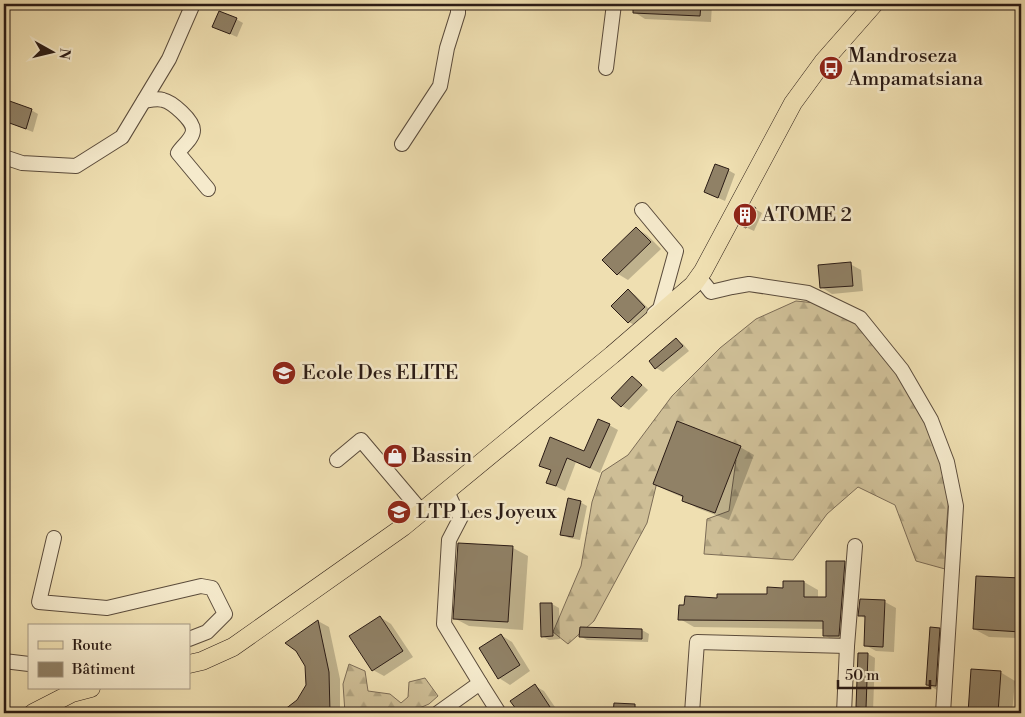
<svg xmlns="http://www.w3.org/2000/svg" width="1025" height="717" font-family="'Libre Bodoni',serif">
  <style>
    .forest { fill: url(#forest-firs); stroke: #7c6c56 }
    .shadow { fill: #0003 }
    .building { fill: #908166; stroke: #2a1b15 }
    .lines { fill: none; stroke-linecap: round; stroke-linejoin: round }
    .minor-casing { stroke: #5b4c3c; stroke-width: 16 }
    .major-casing { stroke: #2a1b15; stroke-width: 19 }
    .minor { stroke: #f5eacc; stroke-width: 14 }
    .major { stroke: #efdfb1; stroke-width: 18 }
    .labels { text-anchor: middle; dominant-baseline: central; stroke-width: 5; stroke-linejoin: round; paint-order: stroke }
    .poi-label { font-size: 20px; fill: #2a1b15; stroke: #f5eacc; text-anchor: start }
  </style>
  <defs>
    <pattern id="forest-firs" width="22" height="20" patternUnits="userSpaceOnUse" patternTransform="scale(1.25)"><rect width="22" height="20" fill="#cebe96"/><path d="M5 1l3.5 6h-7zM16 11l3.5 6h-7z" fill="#b1a380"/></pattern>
  </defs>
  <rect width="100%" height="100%" fill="#efdfb1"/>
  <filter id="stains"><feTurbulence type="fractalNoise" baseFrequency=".004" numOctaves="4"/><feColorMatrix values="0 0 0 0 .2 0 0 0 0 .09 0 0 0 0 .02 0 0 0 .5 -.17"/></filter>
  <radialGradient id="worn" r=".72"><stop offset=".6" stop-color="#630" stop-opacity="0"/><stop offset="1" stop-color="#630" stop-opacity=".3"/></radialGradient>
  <g class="forest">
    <polygon points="796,301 835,305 853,317 913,394 951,467 946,533 945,569 916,561 895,505 858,487 827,514 793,560 704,554 707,519 729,511 736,460 713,442 659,474 647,523 594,621 568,644 553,632 581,566 592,502 602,472 628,455 672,396 720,348 756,319"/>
    <polygon points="349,664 365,671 368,691 390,694 401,703 408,697 409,682 425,678 438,696 429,704 417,709 417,713 345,713 343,684"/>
  </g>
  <g class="shadow">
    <polygon points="634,4 712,4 711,22 645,19 634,12"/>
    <polygon points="236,19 243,23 237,37 221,30"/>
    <polygon points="4,101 31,110 38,114 33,132 4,121"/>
    <polygon points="728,170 735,174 725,201 705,192"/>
    <polygon points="755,209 762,213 754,231 741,225"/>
    <polygon points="636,228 647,235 661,249 628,280 618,274"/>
    <polygon points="850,264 861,270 863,291 832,294 821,287"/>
    <polygon points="629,291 635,295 651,311 636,326 629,322"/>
    <polygon points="676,340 683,344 689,351 663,372 656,368"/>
    <polygon points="632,378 639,382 648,390 629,410 622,406"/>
    <polygon points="609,425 618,430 600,473 576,462 565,491 547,482 552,471 541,465 585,452"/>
    <polygon points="740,447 754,455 729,520 697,508 683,500 684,498 668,491 654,484"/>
    <polygon points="580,502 587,506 580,540 569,538 562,534"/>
    <polygon points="459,544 513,548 528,556 523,630 469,626 454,618"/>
    <polygon points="845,562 859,570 853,643 838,643 824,635 824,629 694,627 680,619 718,599 768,596 784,589 784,582 804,582 818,590 818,599 827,599"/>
    <polygon points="977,577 1021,579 1021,638 989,637 974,629"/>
    <polygon points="885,602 896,608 894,652 876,651 865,645 866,619 860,615"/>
    <polygon points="552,604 559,608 560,639 549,640 542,636"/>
    <polygon points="380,617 391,624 413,657 384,676 373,670"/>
    <polygon points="318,621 329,627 340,679 340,713 292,713 307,686 306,665 297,650 287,643"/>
    <polygon points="939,629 950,635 939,691 928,685"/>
    <polygon points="642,630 649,634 648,642 587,640 580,636"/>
    <polygon points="501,635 512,642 530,671 510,685 499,678 480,649"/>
    <polygon points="868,654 875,658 873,711 864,711 857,707"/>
    <polygon points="972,670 1000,672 1015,681 1012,713 969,713"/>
    <polygon points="535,686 544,691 559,713 520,713 512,701"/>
    <polygon points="615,704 635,706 646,712 646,713 615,713"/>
  </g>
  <g class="building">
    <polygon points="633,4 701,4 700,16 633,13"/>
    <polygon points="219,11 237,18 230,34 212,27"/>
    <polygon points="4,99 32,109 26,129 4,121"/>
    <polygon points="715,164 729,169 718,198 704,192"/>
    <polygon points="750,205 756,208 746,228 740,225"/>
    <polygon points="636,227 651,242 617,275 602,260"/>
    <polygon points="851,262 853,286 820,288 818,265"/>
    <polygon points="628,289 645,307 628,323 611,306"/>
    <polygon points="676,338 683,346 655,369 649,361"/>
    <polygon points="632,376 642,385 621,407 611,398"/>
    <polygon points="598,419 610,424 590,468 567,458 556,486 546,483 551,470 539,466 550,437 584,451"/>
    <polygon points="677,421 741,446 715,513 682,501 683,496 653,484"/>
    <polygon points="568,498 581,501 573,537 560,535"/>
    <polygon points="458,543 513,546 508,622 453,619"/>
    <polygon points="826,561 845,561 839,636 823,636 823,621 678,620 679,605 684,605 685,596 717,598 717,594 767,594 767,587 783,588 783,581 804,581 804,597 826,597"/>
    <polygon points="976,576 1021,578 1021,632 973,629"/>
    <polygon points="860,599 885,600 883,647 864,646 865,616 858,616"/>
    <polygon points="540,603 552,603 553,636 541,637"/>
    <polygon points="380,616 403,651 372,671 349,636"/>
    <polygon points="318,620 329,672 330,713 280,713 297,700 306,685 305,666 296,651 285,643"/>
    <polygon points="580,627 642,629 642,639 579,637"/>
    <polygon points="930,627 940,628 936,686 926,685"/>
    <polygon points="501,634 520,665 498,679 479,648"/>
    <polygon points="858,653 868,653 866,708 856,707"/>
    <polygon points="971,669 1001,671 998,713 968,713"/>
    <polygon points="535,684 550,707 542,713 519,713 510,701"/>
    <polygon points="614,703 635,704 635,713 613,713"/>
  </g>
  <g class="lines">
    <g class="minor-casing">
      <g id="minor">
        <polyline points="606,68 614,4"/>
        <path d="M144 101C150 100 157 98 163 100 172 102 193 120 193 130 193 139 182 146 178 153L208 189"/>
        <polyline points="402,144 440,86 447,48 458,13 458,4"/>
        <polyline points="4,157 22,163 76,166 122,137 169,59 193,4"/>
        <polyline points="642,210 676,251 660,309 654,314"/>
        <polyline points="699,277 711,292 732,287 749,284 808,293 860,318 902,370 931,420 947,462 956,506 943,713"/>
        <polyline points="337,460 361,440 422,512"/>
        <polyline points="54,538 39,602 107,608 201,586 212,588 225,614 207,632 189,639"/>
        <polyline points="4,661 29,664"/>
        <polyline points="480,683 499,713"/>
        <polyline points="438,713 480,683 444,624 449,540 462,515 456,511 447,491"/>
        <polyline points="692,713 697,642 847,646"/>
        <polyline points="844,713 847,646 855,546"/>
      </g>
    </g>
    <g class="major-casing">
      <g id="major">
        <polyline points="189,664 202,661 233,647 403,527 612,355 693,285 703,271 793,103 823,62 874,4"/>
        <polyline points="33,713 72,693 91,688"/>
      </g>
    </g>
    <use href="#minor" class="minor"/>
    <use href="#major" class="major"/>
  </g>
  <defs>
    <g id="bus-disc" transform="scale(1.25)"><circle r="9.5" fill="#8f2418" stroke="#f5eacc"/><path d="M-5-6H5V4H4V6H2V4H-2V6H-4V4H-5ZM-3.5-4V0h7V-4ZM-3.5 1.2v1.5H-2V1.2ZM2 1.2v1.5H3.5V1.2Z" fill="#fff"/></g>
    <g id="building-disc" transform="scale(1.25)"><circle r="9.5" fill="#8f2418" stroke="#f5eacc"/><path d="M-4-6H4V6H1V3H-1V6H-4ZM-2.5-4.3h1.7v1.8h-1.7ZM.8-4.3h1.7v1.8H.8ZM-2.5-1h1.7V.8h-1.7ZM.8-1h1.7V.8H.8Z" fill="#fff"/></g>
    <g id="school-disc" transform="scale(1.25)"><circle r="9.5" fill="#8f2418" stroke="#f5eacc"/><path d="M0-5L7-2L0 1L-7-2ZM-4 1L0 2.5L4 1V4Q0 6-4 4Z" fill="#fff"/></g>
    <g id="shop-disc" transform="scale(1.25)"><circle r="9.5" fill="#8f2418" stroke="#f5eacc"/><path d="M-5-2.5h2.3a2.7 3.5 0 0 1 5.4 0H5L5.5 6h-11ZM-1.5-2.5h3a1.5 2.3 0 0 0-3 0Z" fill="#fff"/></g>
  </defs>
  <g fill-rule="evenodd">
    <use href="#bus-disc" x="831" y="68"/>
    <use href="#building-disc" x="745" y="215"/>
    <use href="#school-disc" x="284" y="373"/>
    <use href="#shop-disc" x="395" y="456"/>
    <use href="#school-disc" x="399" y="512"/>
  </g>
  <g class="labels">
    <g class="poi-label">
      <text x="848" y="56">Mandroseza<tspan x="848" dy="23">Ampamatsiana</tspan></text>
      <text x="762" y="215">ATOME 2</text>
      <text x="302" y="373">Ecole Des ELITE</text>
      <text x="412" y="456">Bassin</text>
      <text x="416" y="512">LTP Les Joyeux</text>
    </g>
  </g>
  <rect width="1025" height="717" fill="none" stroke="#efdfb1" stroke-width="20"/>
  <rect x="5" y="5" width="1015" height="707" fill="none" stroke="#2a1b15" stroke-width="2.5"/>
  <rect x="10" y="10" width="1005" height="697" fill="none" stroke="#2a1b15"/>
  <rect x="28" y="624" width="162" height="65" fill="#f5eacc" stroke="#a49783"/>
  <rect x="38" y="641" width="25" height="8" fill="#efdfb1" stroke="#a49783"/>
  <text x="72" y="650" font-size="15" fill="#2a1b15">Route</text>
  <rect x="38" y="662" width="25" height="15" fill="#908166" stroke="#a49783"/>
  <text x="72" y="674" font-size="15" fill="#2a1b15">Bâtiment</text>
  <g transform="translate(52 52) rotate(98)" stroke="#f5eacc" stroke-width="4" paint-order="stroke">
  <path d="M0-4L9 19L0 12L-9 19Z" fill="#2a1b15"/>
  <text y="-8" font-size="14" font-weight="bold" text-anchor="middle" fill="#2a1b15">N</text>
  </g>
  <path d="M838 680v8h92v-8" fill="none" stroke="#2a1b15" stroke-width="2.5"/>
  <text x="845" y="680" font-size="15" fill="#2a1b15" stroke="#f5eacc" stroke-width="4" paint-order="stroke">50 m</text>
  <rect width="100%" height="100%" filter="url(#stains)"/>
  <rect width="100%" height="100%" fill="url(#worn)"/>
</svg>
